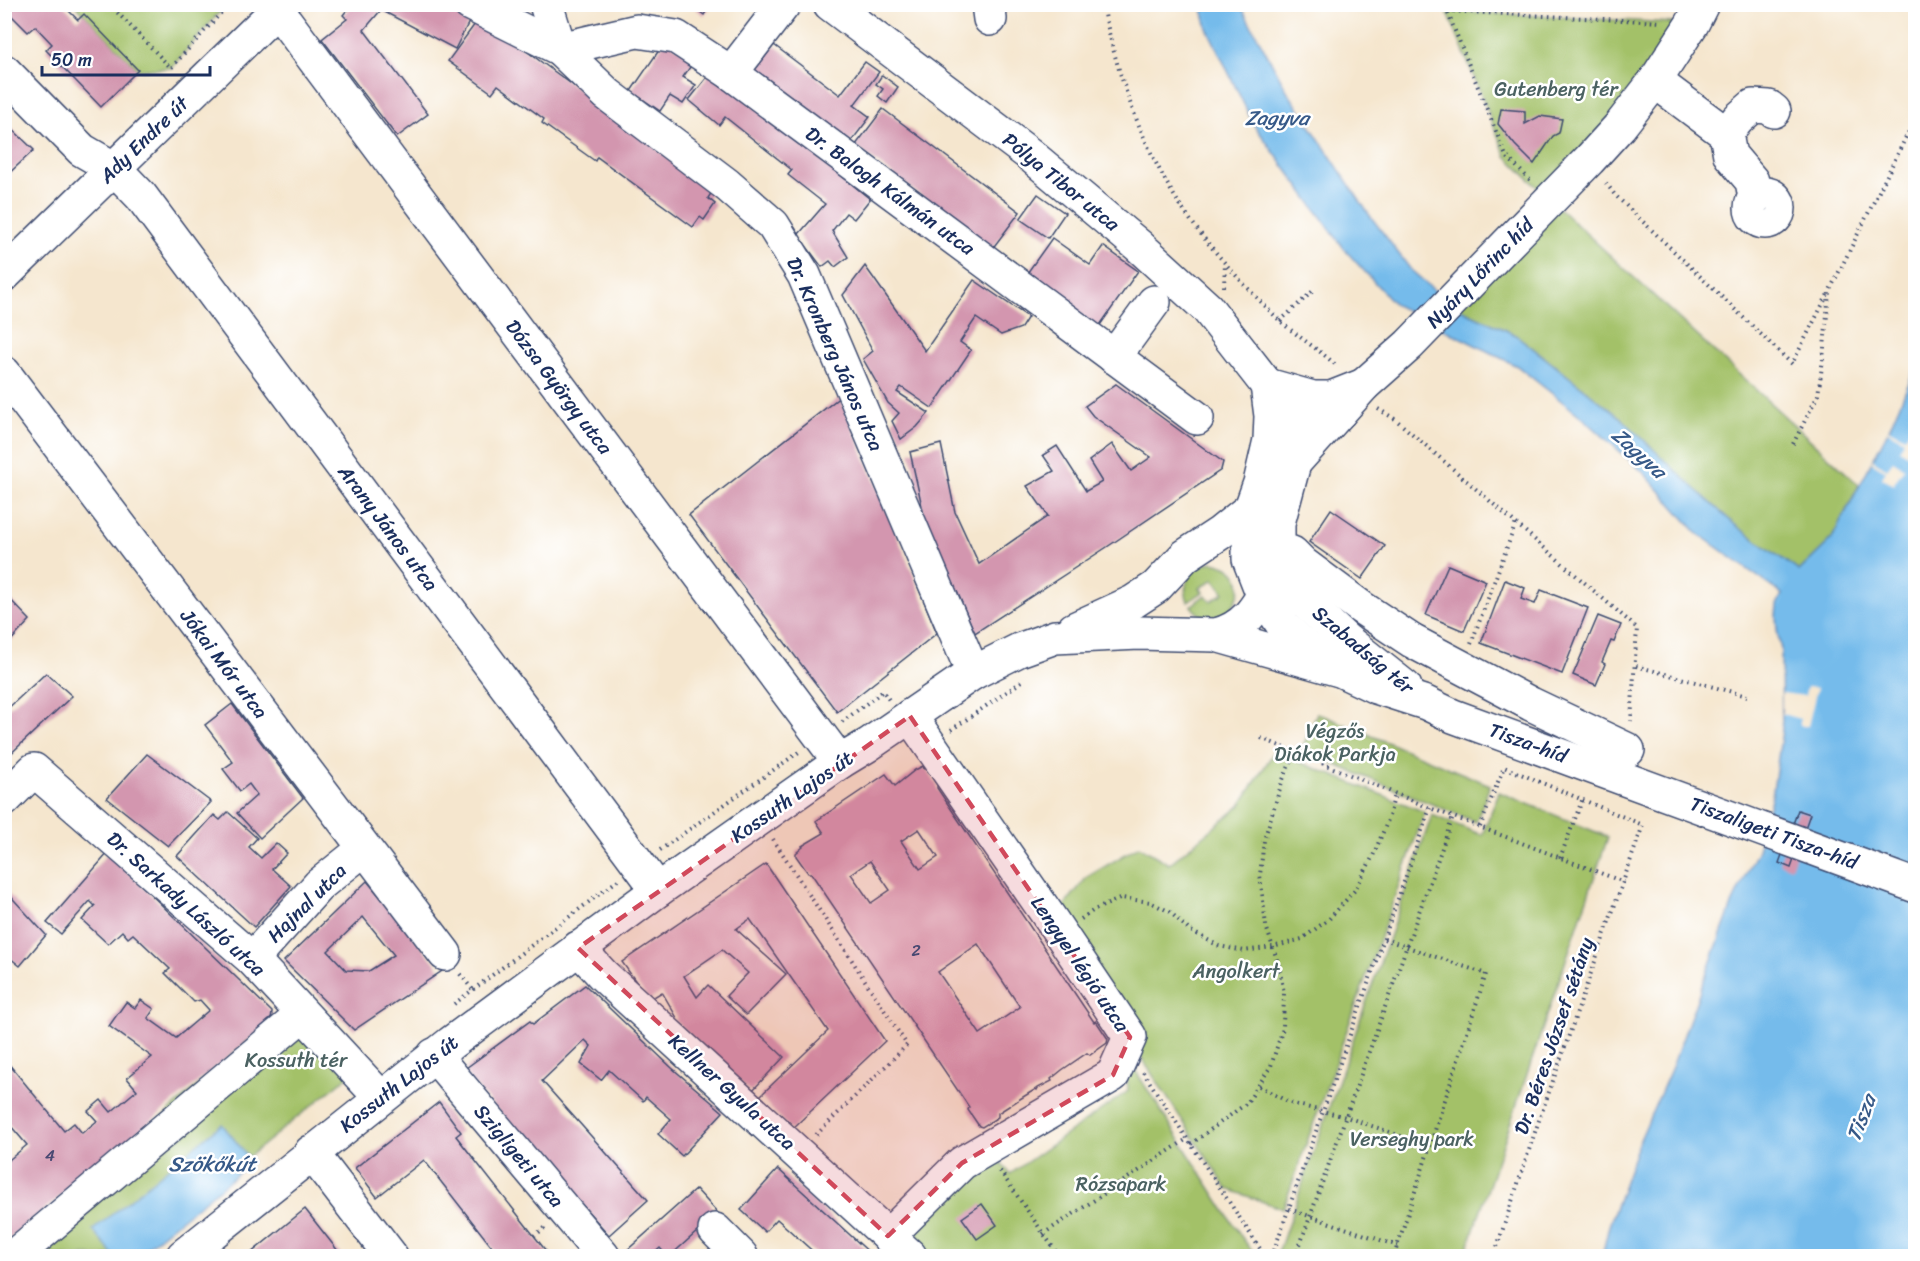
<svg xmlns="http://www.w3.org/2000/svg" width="1920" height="1261" font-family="Sriracha,sans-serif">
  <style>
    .green { fill: #a3c168; stroke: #5f7863; stroke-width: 1.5 }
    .water { fill: #74bbeb; stroke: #4875a4; stroke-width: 1.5 }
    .pier { fill: #f5e6ce }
    .building { fill: #d396af; fill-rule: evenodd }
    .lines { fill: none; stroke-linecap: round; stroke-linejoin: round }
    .minor-casing { stroke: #3c4a6f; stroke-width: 36 }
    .major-casing { stroke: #3c4a6f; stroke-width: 36 }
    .path { stroke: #3c4a6f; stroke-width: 4; stroke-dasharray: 1.5 4.5; stroke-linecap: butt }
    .minor { stroke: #fff; stroke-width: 33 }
    .major { stroke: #fff; stroke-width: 33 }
    .marked { fill: #d1495b; fill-opacity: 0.2; stroke: #d1495b; stroke-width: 4.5; stroke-dasharray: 12 8; stroke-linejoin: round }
    .labels { text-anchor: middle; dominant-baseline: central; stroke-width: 5; stroke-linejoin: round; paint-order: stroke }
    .number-label { font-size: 16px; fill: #494972 }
    .park-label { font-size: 20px; fill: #4b6262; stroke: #fff }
    .street-label { font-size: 20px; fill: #1b2f5e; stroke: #fff }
    .water-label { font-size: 21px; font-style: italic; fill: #365988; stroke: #fff }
  </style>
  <rect width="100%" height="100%" fill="#fff"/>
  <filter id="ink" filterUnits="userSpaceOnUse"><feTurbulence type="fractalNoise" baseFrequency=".0167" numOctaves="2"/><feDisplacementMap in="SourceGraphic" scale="12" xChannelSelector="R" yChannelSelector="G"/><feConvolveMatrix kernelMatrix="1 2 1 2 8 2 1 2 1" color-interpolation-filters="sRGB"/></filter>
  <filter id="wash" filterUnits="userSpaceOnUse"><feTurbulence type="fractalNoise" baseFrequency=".008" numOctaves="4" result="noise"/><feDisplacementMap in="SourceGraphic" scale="24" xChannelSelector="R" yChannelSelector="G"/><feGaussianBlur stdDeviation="1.35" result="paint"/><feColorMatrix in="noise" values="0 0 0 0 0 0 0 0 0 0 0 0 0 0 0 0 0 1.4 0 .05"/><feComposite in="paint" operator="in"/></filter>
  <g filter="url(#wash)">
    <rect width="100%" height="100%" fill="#f5e6ce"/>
    <g class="green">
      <polygon points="75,5 226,5 171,68 138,70"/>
      <polygon points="1447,11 1692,24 1550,200 1859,485 1831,540 1799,571 1734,524 1680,475 1621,418 1516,335 1450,304 1550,200 1506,156"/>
      <path d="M1212 562C1272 572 1220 646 1191 606L1205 595 1211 601 1224 593 1214 579 1200 588 1203 592 1188 602C1181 582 1190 566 1212 562Z"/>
      <polygon points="1317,713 1490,785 1476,822 1301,751"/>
      <polygon points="1274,752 1425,812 1283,1209 1227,1189 1052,921 1087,877 1139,846 1169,864 1240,806"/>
      <polygon points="1499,792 1608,837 1465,1256 1277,1256 1432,815 1482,835"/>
      <polygon points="271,1021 366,1062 125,1256 5,1256"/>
      <polygon points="1135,1070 1241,1236 1256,1256 921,1256 900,1236 975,1172 997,1157 1010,1174 1128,1091 1127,1078"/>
    </g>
    <g class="water">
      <polygon points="1201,5 1240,5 1289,94 1368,213 1411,270 1450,304 1516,335 1621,418 1680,475 1734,524 1799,571 1831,540 1889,429 1915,369 1915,1256 1602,1256 1609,1226 1639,1142 1672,1067 1733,902 1758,850 1773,791 1782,731 1781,650 1777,630 1776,616 1777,605 1782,594 1697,533 1646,475 1583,418 1517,366 1395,305 1346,251 1254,125 1207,28"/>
      <polygon points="222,1124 252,1162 136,1256 114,1256 93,1230"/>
    </g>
    <g class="pier">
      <polygon points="1911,427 1915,430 1915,441 1908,455 1899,450 1904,440 1887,431 1889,429 1905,437"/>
      <polygon points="1873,460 1887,469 1893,461 1904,468 1893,485 1882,478 1886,471 1871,462"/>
      <polygon points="1807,687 1817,688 1808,726 1800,726 1800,719 1782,714 1782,693 1805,696"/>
    </g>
    <g id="blocks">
      <g class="building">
        <polygon points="4,4 62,4 78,20 84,14 138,70 101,107 46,50 52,44 35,26 28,32 4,8"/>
        <polygon points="352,4 454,4 473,14 455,49 381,10 364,30 428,114 397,137 322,39 347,19 343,15"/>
        <polygon points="690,4 711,4 704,15"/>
        <polygon points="480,17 623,122 712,192 708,198 715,204 704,220 700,217 693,227 597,157 595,161 542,123 544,119 498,85 492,93 448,61"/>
        <polygon points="666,40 695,60 683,77 696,85 683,104 670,96 660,111 631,91"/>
        <polygon points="774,45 840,95 865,62 879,72 854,105 870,117 850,143 754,71"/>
        <polygon points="712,71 870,199 854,219 846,213 832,231 848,257 835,267 830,261 822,267 798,235 825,204 788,175 792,170 725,117 719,125 689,100"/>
        <polygon points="882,75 898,87 887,103 878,96 883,89 876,84"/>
        <polygon points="883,109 1020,212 992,249 855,146"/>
        <polygon points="1501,109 1525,111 1525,124 1540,116 1562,119 1559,133 1553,136 1534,164 1515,145 1498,124"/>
        <polygon points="4,121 34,150 4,178"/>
        <polygon points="1038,194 1065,213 1048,238 1020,219"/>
        <polygon points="1052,238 1090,265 1103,246 1138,271 1098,328 1025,276"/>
        <polygon points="865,266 925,351 974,280 1028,317 1021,328 1001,335 976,318 960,342 971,350 932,408 901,387 897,392 929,413 917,427 901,439 892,421 899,413 888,403 863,359 873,351 843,295"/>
        <polygon points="1116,384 1223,462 1221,470 1107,547 975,633 925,520 910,452 941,444 955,512 979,564 1048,516 1027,486 1054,471 1043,455 1057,446 1086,491 1102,482 1089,461 1112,444 1131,471 1151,457 1093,416 1085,406"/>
        <polygon points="840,397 937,633 837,712 689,515"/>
        <polygon points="1331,509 1385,546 1362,579 1309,542"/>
        <polygon points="1448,565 1486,581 1464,631 1426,615"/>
        <polygon points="1505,580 1525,588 1521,599 1535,604 1541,590 1588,608 1562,674 1481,643"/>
        <polygon points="4,593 30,620 4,648"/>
        <polygon points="1598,616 1621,625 1614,642 1611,641 1602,662 1605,664 1596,685 1573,675"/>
        <polygon points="46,673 72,696 4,760 4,712"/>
        <polygon points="232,704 303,798 260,838 237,813 257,795 249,784 240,791 223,769 233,762 205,725"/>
        <polygon points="147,754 211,802 168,846 107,798"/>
        <path d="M923 766 924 769 926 768 937 785V788L1094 1022 1096 1021 1108 1039 1107 1043 1090 1055 1087 1053 1062 1070 1051 1079 1052 1081 1038 1088 1037 1090 1036 1089 1023 1097 998 1113V1117L982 1127 979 1126 968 1110 969 1107 811 873H808L796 856V853L803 847 802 846 824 833 816 821 886 774 895 786 915 770ZM919 829 938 857 920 869 901 841ZM870 861 890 890 871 903 851 874ZM978 944 1020 1007 980 1034 938 972Z"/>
        <polygon points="1798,810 1810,814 1791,868 1779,863"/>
        <polygon points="228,812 257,838 249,847 261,858 276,843 287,853 272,869 291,886 254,927 177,856 214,815 220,820"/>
        <polygon points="108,853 272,1012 271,1021 4,1243 4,1164 27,1145 4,1118 4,1066 8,1063 64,1131 74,1123 82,1133 97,1121 88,1111 101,1100 111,1112 137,1090 127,1078 152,1057 109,1026 126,1002 135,1008 141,1000 154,1009 148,1018 176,1038 209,1010 200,1000 194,1002 165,973 170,969 133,934 128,938 122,931 108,944 82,920 95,906 90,901 61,934 47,923"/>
        <polygon points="766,864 885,1041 791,1130 760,1096 828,1031 750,919 736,929 786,974 746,1015 726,996 748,973 722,950 684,976 697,997 708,985 784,1057 751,1092 675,1020 677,1018 662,992 649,1000 622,962"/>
        <path d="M367 881 442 971 354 1030 284 961ZM363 917 394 955 369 971 346 970 328 951Z"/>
        <polygon points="4,889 46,935 20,966 4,953"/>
        <polygon points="585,985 672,1068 723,1112 682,1156 658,1134 671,1119 646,1097 643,1101 609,1070 601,1080 581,1064 591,1046 585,1040 542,1081 648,1200 609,1235 467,1076 466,1068 530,1021 533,1024"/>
        <polygon points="439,1102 461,1132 456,1136 550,1256 499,1256 424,1160 377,1197 355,1168"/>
        <polygon points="778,1169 873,1256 818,1256 777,1219 765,1232 741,1210"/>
        <polygon points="696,1189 718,1213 670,1256 667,1256 660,1248 651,1256 626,1256 624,1253"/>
        <polygon points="982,1204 997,1225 977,1239 962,1218"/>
        <polygon points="305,1209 342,1256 244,1256 251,1253"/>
      </g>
    </g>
  </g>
  <g filter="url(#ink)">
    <use href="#blocks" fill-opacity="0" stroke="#3c4a6f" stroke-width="1.5"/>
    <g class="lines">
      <g class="minor-casing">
        <g id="minor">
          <polyline points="470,4 560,49 607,94 726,184 773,225 804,275 973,673"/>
          <polyline points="546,4 560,49"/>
          <polyline points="830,4 1029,154 1139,246 1207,308 1267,385 1279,414 1299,427 1309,426 1340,412"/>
          <polyline points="988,4 990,19"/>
          <polyline points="278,11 840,762"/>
          <polyline points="560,49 637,31 676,37 731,73 1197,418"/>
          <polyline points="4,71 82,150 115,169 141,196 658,890"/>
          <polyline points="731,73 784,4"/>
          <polyline points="1655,81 1726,134 1730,155 1752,181 1755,198"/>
          <polyline points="1726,134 1738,119 1753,106 1769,107 1774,111"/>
          <circle cx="1765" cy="208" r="14"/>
          <polyline points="4,275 283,4"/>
          <polyline points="1114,357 1154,302"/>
          <polyline points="4,373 445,954"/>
          <polyline points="1277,549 1292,553 1303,564 1362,608 1412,641 1531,704 1628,750"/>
          <polyline points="1074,629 1133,602 1156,587 1185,556 1220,533 1251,508"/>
          <path d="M1216 635C1250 627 1260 600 1277 572"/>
          <polyline points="4,800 34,770 252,959 381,1098"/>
          <polyline points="578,948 603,975 910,1256"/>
          <polyline points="252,959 319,885 364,849"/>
          <polyline points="434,1055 603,1256"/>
          <polyline points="311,1152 391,1256"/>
          <polyline points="715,1230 741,1256"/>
          <polyline points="888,1236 962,1163 1113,1075 1130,1037 1052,921 910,716"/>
          <polyline points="14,1256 302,1015"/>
          <polyline points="183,1256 451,1043 658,890 840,762 868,745 973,673 1019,650 1055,637 1139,633 1216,635 1336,669"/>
        </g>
      </g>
      <g class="major-casing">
        <g id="major">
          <polyline points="1364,385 1331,398 1313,398 1267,385 1271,416 1270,440 1260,483 1251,508 1249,548 1249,559 1263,595 1284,627 1306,647 1338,669 1376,687 1426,703 1453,716 1916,886"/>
          <polyline points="1299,445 1278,523 1278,571 1294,592 1347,641 1405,687"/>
          <polyline points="1295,462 1364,385 1409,345 1589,160 1620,126 1655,81 1692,24 1702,4"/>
        </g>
      </g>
      <g class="path">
        <polyline points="109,4 171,68 229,4"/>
        <path d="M1103 4C1115 71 1144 151 1182 208 1209 248 1243 284 1277 318 1296 336 1319 349 1338 367"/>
        <polyline points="1441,4 1447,11 1506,156 1531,181"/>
        <polyline points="1447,11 1661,22"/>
        <polyline points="1606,183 1615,195 1792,364 1829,292"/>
        <polyline points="1224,287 1225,264"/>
        <polyline points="1280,321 1314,290"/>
        <polyline points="1378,409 1395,419 1637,628 1631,721"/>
        <polyline points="1793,444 1818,395 1823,359 1829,292 1916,117"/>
        <polyline points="1471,644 1516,523"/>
        <polyline points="1636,666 1747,696"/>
        <polyline points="842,722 883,691 889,700"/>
        <polyline points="951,730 1024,680"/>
        <polyline points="1261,738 1430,808 1624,882"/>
        <polyline points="1480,827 1504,767 1643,825 1536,1129 1494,1256"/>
        <polyline points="773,839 907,1045 816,1135"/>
        <polyline points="660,850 799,752"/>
        <polyline points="1560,858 1583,798"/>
        <polyline points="1081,919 1094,910 1122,898 1150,902 1170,912 1189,930 1219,946 1244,951 1273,947 1302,939 1329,919 1355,890 1373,856 1388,820 1395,794"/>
        <polyline points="1384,939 1486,974 1394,1256"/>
        <polyline points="460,974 472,989"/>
        <polyline points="454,1004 618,880"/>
        <polyline points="1143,1072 1265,1256"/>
        <polyline points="1259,1086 1290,1103 1346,1117 1430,1146"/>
        <polyline points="1191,1144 1247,1103 1271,1066 1283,1028 1284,993 1279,966 1266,926 1260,875 1264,840 1282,782 1295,752"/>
        <polyline points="1000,1171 1059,1256"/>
        <polyline points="1289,1209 1398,1246"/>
        <polyline points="1043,1234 1187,1139"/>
        <polyline points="534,1236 546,1227"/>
        <polyline points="1272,1256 1430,808"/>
        <polyline points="1296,1256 1453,817"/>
      </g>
      <use href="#minor" class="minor"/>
      <use href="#major" class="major"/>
    </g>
  </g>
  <path class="marked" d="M910 716 1130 1037 1113 1075 962 1163 888 1236 578 948Z"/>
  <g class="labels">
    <g class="number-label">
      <text x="916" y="950">2</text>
      <text x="50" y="1155">4</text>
    </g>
    <g class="park-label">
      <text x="1556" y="89">Gutenberg tér</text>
      <text x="1335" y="731">Végzős<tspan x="1335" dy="23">Diákok Parkja</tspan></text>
      <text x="1236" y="971">Angolkert</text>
      <text x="296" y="1060">Kossuth tér</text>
      <text x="1412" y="1139">Verseghy park</text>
      <text x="1121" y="1184">Rózsapark</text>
    </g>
    <g class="street-label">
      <text transform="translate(144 140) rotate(-44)">Ady Endre út</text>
      <text transform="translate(1061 182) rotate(39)">Pólya Tibor utca</text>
      <text transform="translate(890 191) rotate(36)">Dr. Balogh Kálmán utca</text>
      <text transform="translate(1480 273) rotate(-46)">Nyáry Lőrinc híd</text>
      <text transform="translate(835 354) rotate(66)">Dr. Kronberg János utca</text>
      <text transform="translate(559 387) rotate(53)">Dózsa György utca</text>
      <text transform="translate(388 528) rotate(53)">Arany János utca</text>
      <text transform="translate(1363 650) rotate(40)">Szabadság tér</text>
      <text transform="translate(224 664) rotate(53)">Jókai Mór utca</text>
      <text transform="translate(1528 743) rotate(20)">Tisza-híd</text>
      <text transform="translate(792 797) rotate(-35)">Kossuth Lajos út</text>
      <text transform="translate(1774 833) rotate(20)">Tiszaligeti Tisza-híd</text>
      <text transform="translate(307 903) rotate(-45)">Hajnal utca</text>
      <text transform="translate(186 904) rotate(42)">Dr. Sarkady László utca</text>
      <text transform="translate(1080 964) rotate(56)">Lengyel légió utca</text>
      <text transform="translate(1554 1036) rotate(-71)">Dr. Béres József sétány</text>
      <text transform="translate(399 1084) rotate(-38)">Kossuth Lajos út</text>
      <text transform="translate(732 1092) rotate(42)">Kellner Gyula utca</text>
      <text transform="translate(519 1156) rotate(50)">Szigligeti utca</text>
    </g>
    <g class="water-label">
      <text x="1277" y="118">Zagyva</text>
      <text transform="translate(1639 453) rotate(42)">Zagyva</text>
      <text transform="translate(1861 1118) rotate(-69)">Tisza</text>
      <text x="212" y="1164">Szökőkút</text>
    </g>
  </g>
  <rect width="1920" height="1261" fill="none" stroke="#fff" stroke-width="24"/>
  <path d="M42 66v9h168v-9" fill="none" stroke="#1b2f5e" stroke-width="3"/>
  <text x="51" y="66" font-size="18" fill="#1b2f5e" stroke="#ffffff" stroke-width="4.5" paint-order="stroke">50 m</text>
</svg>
